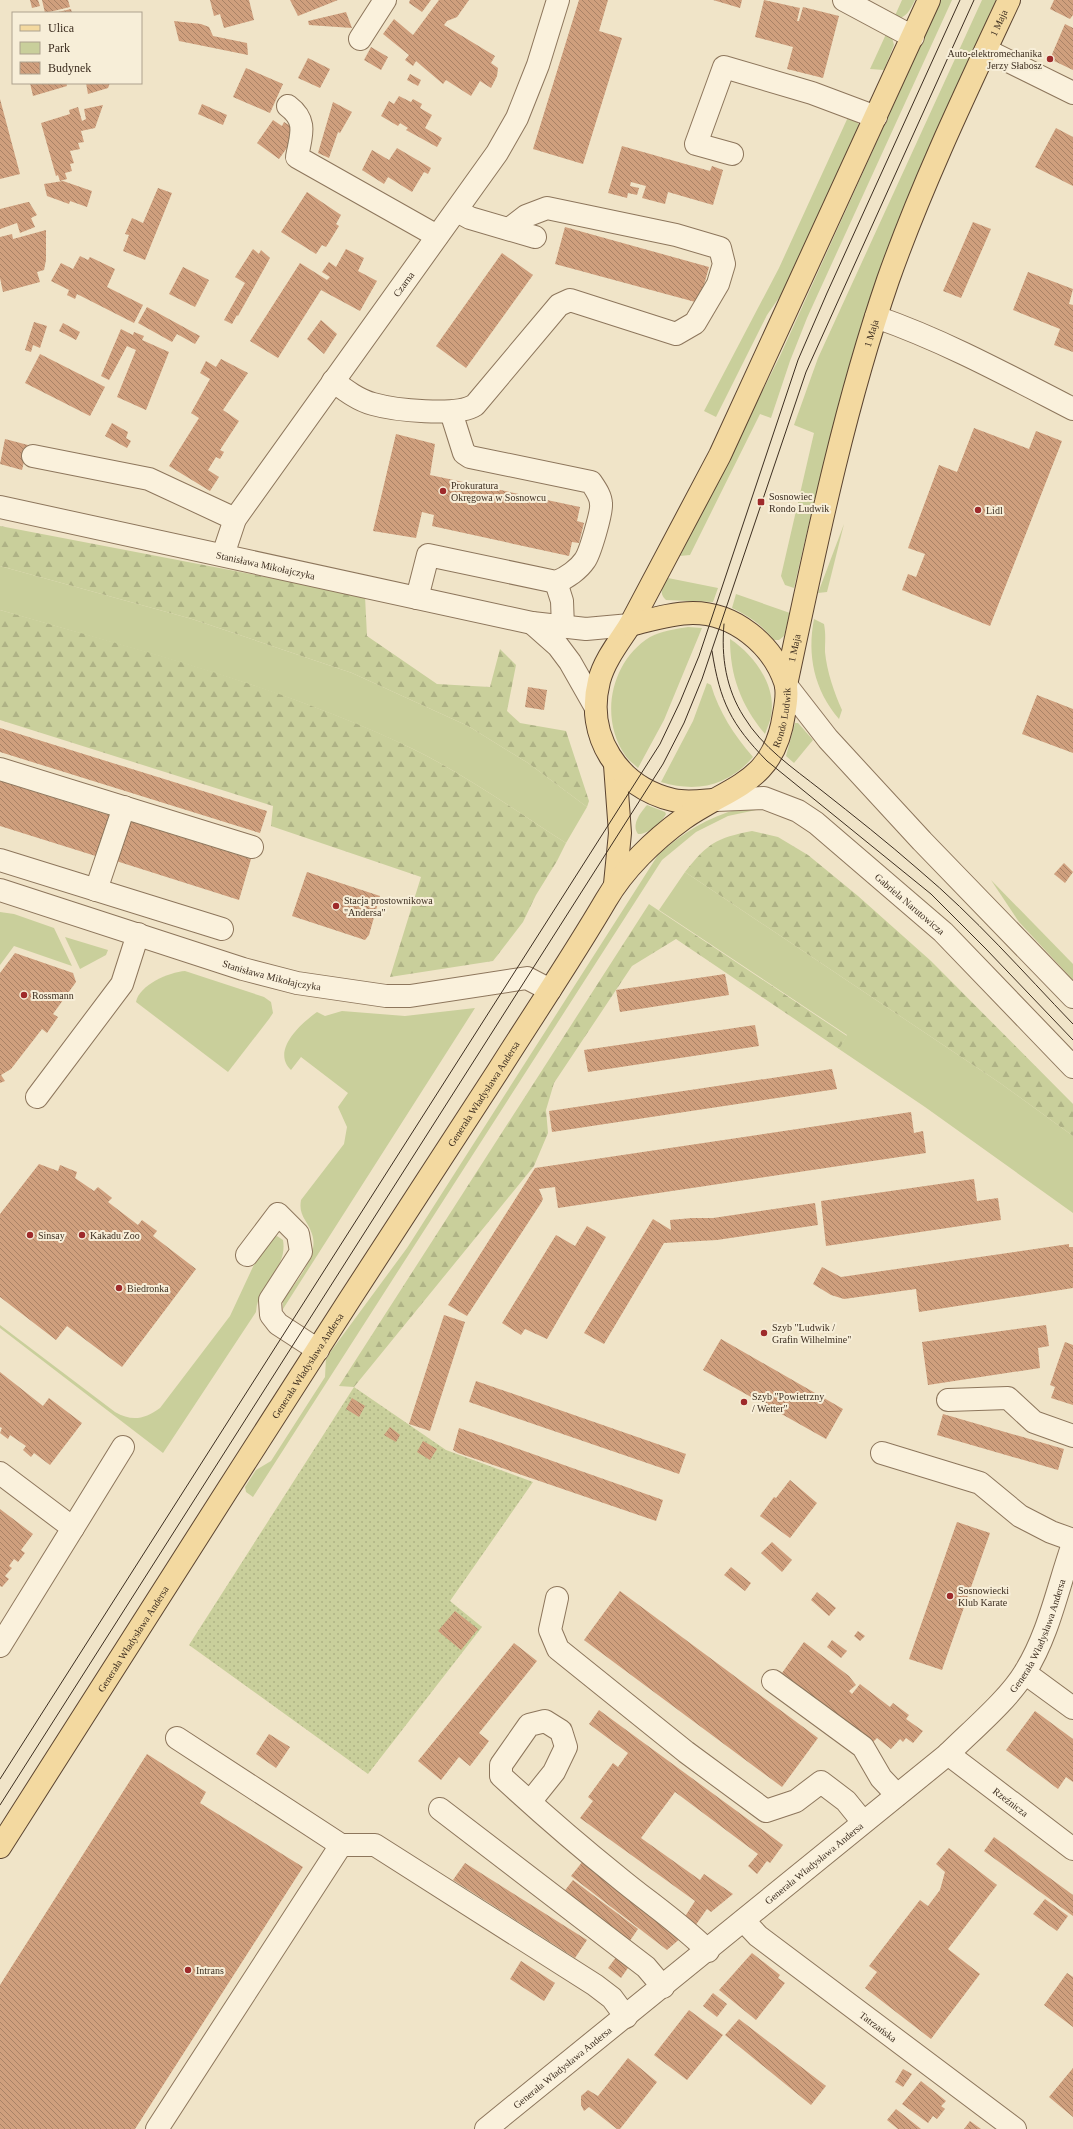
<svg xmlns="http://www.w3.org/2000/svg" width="1073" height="2129" font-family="'Times New Roman',serif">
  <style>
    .green { fill: #c9cf9b }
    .forest { fill: url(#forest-firs) }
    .garden { fill: url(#garden-dots) }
    .building { fill: url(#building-back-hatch) }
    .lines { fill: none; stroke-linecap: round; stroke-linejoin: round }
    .minor-casing { stroke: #8d765c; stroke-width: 24 }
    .major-casing { stroke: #5b4430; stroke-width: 24 }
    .minor { stroke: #faf1dc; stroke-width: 22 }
    .major { stroke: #f3d9a0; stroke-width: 22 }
    .tram { stroke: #3d2e20; stroke-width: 1 }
    .poi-dot { fill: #9e2a2b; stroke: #f7eed8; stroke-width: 1.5 }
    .labels { text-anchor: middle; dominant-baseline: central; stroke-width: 4; stroke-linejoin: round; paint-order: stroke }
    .street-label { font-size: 10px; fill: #3d2e20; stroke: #f7eed8 }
    .poi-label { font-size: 10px; fill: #3d2e20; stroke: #f7eed8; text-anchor: start }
  </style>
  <defs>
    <pattern id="forest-firs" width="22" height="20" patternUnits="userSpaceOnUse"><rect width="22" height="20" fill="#c9cf9b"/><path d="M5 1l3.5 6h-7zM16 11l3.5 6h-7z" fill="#aeb285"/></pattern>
    <pattern id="garden-dots" width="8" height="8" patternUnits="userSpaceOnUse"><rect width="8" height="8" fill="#c9cf9b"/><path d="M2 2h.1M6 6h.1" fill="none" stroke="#aeb285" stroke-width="1.8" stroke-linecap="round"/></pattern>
    <pattern id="building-back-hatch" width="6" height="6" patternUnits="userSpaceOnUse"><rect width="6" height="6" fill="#cf9f7d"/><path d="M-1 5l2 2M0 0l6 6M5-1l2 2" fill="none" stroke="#a98266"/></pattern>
  </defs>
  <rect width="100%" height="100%" fill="#f0e4c8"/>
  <g class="green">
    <path d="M902 0H915C910 10 906 19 893 20Z"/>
    <polygon points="941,0 952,0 807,318 790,361 771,418 760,414 690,555 680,556 780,356"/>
    <path d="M982 0H996C956 89 912 178 880 271 845 375 818 481 794 588L785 585 781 576 814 433 794 425 818 358Z"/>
    <polygon points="887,32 891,34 894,45 884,70 870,69"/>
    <polygon points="849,115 856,120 859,125 781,295 767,315 716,417 704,411 779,268"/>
    <polygon points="844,524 827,592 818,593"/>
    <path d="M0 566 192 619 352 673 468 726 528 763 587 807 566 843C516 811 466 775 413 749 282 686 139 651 0 610Z"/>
    <path d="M668 578 718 588 713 602 666 600C658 592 663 587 668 578Z"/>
    <path d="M736 594 790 613 784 636 779 640H774C762 625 749 616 732 608Z"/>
    <path d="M814 619 824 624C826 634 825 642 825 652 827 672 834 692 842 710L839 719C814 690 807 655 814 619Z"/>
    <path d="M688 627 702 628 664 720 638 768C634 764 628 760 625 755 599 717 611 661 650 637 661 631 676 629 688 627Z"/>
    <path d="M730 639C753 654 777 685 771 716 770 722 767 728 765 734 741 705 730 676 730 639Z"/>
    <path d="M707 683 711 685C719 712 734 735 753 757 728 786 697 793 661 782L693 721Z"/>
    <polygon points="795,723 798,723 813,740 794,763 786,756"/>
    <path d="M647 805 665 812 666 814C662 822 647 835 638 834 631 825 640 813 647 805Z"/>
    <path d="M739 809 756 810 728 816 696 832 662 860 253 1497 246 1492 245 1487 256 1470 271 1461 325 1377 326 1358 407 1248 658 855C682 833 708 817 739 809Z"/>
    <polygon points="685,872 1000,1083 1073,1136 1073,1213 925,1107 839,1049 847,1035 659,910"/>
    <polygon points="991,880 1073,964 1073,980 1019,922"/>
    <polygon points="0,912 14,914 54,928 72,966 14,946 0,965"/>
    <polygon points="65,937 108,950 106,955 80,969"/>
    <path d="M185 971 264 997 271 1002 273 1013 269 1019 228 1072 136 1002C139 985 169 972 185 971Z"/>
    <path d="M475 1008 283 1309V1301C294 1283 320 1257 312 1234 308 1221 298 1216 301 1200L344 1144 347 1127 338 1107 348 1093 301 1057 291 1070C271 1051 300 1024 317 1012L325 1016 342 1011 405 1016Z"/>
    <path d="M277 1236 283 1240C288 1270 258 1282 256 1312L163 1453 0 1328V1325L115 1412C132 1422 145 1419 160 1408L230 1316 258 1256 273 1238Z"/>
  </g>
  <g class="forest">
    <polygon points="0,526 365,596 367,636 437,684 490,687 500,649 516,665 507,711 520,723 566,731 589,801 587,807 528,763 468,726 352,673 192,619 0,566"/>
    <path d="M0 610C139 650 282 686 413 749 466 775 516 811 566 843L557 861 536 895 523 922 493 961 390 977 421 877 271 826 273 806 0 720Z"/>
    <path d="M752 831 778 837 808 855 858 896 931 961 1073 1104V1136L1000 1083 685 872C708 843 716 838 752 831Z"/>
    <polygon points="649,904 847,1036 839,1049 676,939 632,966 554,1083 546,1110 548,1133 534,1166 354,1387 339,1386"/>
  </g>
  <polygon class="garden" points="354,1387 446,1450 533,1482 450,1601 482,1627 368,1774 189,1645"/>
  <g class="building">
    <polygon points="30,0 38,0 40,6 32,8"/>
    <polygon points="42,0 68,0 70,7 45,13"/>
    <polygon points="210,0 249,0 254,20 224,28 220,14 214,16"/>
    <polygon points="290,0 338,0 298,16"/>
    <polygon points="410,0 431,0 422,12 409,3"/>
    <polygon points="439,0 469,0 457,17 447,21 444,25 495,56 491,63 498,68 497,76 491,88 480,81 471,96 446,80 443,84 416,61 413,66 405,60 409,55 383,34 394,19 413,35"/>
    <polygon points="579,0 608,0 599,31 622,38 583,164 533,149"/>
    <polygon points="713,0 742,0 740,8"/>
    <polygon points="764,0 800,8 797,21 799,21 803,7 839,16 823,78 787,69 793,47 755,37"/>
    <polygon points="1054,0 1073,0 1073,15 1070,19 1050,9"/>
    <polygon points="71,9 72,13 58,13 58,12"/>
    <polygon points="346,12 352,28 309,25 308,21"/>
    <polygon points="174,21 201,24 209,27 213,36 247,43 248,55 179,41"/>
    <polygon points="1065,24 1073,28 1073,70 1050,59"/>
    <polygon points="371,47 388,57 381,70 364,60"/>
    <polygon points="308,58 330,69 320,88 298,78"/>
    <polygon points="246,68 283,84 270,113 233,97"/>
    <polygon points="410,74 421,80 418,86 407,80"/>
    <polygon points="30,83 66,83 67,86 33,96"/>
    <polygon points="86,83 110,83 108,88 88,94"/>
    <polygon points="399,96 411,102 413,99 422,104 420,108 432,115 425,128 442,138 437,147 406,130 408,128 400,123 398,126 381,116 389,101 394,104"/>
    <polygon points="0,99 20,174 0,179"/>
    <polygon points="333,102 352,112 340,133 338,132 329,158 318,153"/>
    <polygon points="202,104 227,115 223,125 198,114"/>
    <polygon points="103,105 95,128 81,131 84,142 78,143 80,149 70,151 74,163 70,164 72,171 65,173 67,179 60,181 58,175 56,176 41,123 70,114 69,110 78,107 82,121 86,119 84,109"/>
    <polygon points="273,120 282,126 284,122 299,131 279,159 257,143"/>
    <polygon points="1056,128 1073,137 1073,186 1035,167"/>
    <polygon points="622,146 710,171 712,166 723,170 713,205 668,192 665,204 642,198 646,186 631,182 630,186 639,188 637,195 628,193 627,198 608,193"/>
    <polygon points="397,148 431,168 428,174 424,172 412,192 388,177 384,184 362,170 372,150 389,160"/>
    <polygon points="63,181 92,191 87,207 70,201 69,204 47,196 44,184"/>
    <polygon points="158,188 172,193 145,260 123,251 129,235 125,234 132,218 143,223"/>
    <polygon points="307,192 341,215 336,224 339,226 326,247 322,245 316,254 281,232"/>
    <polygon points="28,202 29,202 37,215 31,218 35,227 20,233 17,223 0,229 0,209"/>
    <polygon points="973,222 991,229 961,298 943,291"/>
    <polygon points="565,227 709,267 699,303 555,264"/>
    <polygon points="46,230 46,260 44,270 37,272 40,282 3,292 0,278 0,237 12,234 13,239"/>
    <polygon points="253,249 259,254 261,250 270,258 238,316 237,315 232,324 224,320 245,283 235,277"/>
    <polygon points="346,249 364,258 358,271 377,281 360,311 321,290 278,358 250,341 300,263 327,280 330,277 322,272 329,262 336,267"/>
    <polygon points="502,253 533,275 466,368 436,346"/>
    <polygon points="80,256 88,260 90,257 115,269 107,287 143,305 134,323 77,294 75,299 67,295 69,290 51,281 61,263 73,269"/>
    <polygon points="183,267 209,280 195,307 169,294"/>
    <polygon points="1028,272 1073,289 1069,304 1073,305 1073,352 1054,345 1060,329 1013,310"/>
    <polygon points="147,307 200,336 195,344 177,334 172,342 138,323"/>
    <polygon points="321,320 337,334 324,354 307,339"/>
    <polygon points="34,322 47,326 40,348 33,345 31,352 25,350"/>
    <polygon points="63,323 80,332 76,340 59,331"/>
    <polygon points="121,329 133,335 134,332 144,336 142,340 169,352 146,410 117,397 136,350 127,346 109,380 101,376"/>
    <polygon points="40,354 105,387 90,416 25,383"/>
    <polygon points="221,359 248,373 223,410 239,421 220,450 224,452 220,459 216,457 208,470 219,477 210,491 169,466 199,418 191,413 210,379 200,373 206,361 216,367"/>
    <polygon points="112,423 128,432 126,438 131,441 127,448 105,436"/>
    <polygon points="974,428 1029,449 1036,431 1062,441 990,626 902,590 908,574 916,577 925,554 908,548 939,465 957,472"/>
    <polygon points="396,434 435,444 430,475 580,507 577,521 584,523 579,543 572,542 569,556 432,526 434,515 422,512 416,538 373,531"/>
    <polygon points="5,439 28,445 22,470 0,464"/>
    <polygon points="528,687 547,690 544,710 525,707"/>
    <polygon points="1037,695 1073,709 1073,753 1022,734"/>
    <polygon points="0,728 267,811 260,833 0,752"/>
    <polygon points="0,781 115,817 102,858 0,826"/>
    <polygon points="126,820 251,859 239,900 113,860"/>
    <polygon points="1064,863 1073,872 1065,883 1054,874"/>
    <polygon points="307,872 380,896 369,935 365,940 292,916"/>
    <polygon points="15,953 73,973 76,982 53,1014 58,1017 47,1033 42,1029 11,1069 1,1075 5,1081 0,1083 0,973"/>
    <polygon points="725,974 729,995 620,1012 616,990"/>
    <polygon points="755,1025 759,1046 588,1072 584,1050"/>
    <polygon points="832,1069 837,1089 552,1132 549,1111"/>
    <polygon points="911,1112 914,1133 923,1131 926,1153 558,1208 555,1187 539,1189 543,1199 541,1203 467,1316 448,1305 535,1168"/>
    <polygon points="39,1164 58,1171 60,1165 77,1172 75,1178 94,1191 98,1187 112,1198 108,1202 138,1225 142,1220 157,1231 153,1236 196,1269 122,1367 67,1326 56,1340 0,1297 0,1214"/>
    <polygon points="974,1179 977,1201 998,1198 1001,1220 826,1246 821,1201"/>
    <polygon points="815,1203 818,1225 717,1240 664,1243 604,1344 584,1333 653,1219 671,1230 670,1220 692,1218 713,1218"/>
    <polygon points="587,1226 606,1237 547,1339 525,1329 521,1335 502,1323 556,1235 575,1246"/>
    <polygon points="1069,1244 1069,1247 1073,1247 1073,1288 919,1312 916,1289 844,1299 831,1295 813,1284 822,1267 841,1277"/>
    <polygon points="444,1315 465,1322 430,1431 409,1424"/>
    <polygon points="1046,1325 1049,1346 1038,1348 1040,1368 928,1385 922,1342"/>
    <polygon points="721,1339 843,1409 826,1439 703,1370"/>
    <polygon points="1065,1342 1073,1345 1073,1405 1051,1398 1055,1387 1050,1385"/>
    <polygon points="0,1372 43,1406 49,1398 82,1423 50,1465 34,1453 31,1457 23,1450 26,1446 10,1435 8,1439 0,1433 2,1428 0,1427"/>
    <polygon points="476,1381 686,1454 679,1474 469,1402"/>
    <polygon points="352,1398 365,1406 359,1417 346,1409"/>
    <polygon points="943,1414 1064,1449 1058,1470 937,1435"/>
    <polygon points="390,1427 400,1435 396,1442 384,1435"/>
    <polygon points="459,1428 663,1500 656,1521 458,1453 453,1450"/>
    <polygon points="423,1441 437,1449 430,1460 417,1452"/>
    <polygon points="790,1480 817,1503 790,1538 760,1516 774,1497 776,1498"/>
    <polygon points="0,1509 33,1534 21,1550 25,1553 18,1562 14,1559 9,1566 12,1568 5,1576 9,1579 2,1587 0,1586"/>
    <polygon points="957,1522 990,1533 942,1670 909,1659"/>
    <polygon points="772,1542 792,1560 782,1572 761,1553"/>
    <polygon points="731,1567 751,1583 745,1591 724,1575"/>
    <polygon points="620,1591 818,1738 782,1787 584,1640"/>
    <polygon points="817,1592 836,1608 829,1616 811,1600"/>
    <polygon points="455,1611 478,1629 461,1650 438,1631"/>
    <polygon points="858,1631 865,1636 860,1641 854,1636"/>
    <polygon points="832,1640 847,1651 841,1658 827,1647"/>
    <polygon points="804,1642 849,1676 856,1685 849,1691 852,1694 860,1684 890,1707 893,1703 909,1715 906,1719 923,1731 913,1743 906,1738 903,1742 900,1739 891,1749 877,1738 873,1742 782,1673"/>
    <polygon points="514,1643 537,1661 479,1733 489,1741 470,1766 459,1757 441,1780 418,1761"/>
    <polygon points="599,1710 783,1845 770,1863 767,1861 757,1874 748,1866 758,1854 675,1792 641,1838 700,1880 704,1874 733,1894 711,1912 707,1909 695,1926 684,1918 695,1901 580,1818 593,1801 588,1797 613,1763 618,1767 628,1753 589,1724"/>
    <polygon points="1035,1711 1073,1739 1073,1782 1066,1777 1058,1789 1006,1750"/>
    <polygon points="269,1734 290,1747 276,1768 256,1754"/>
    <polygon points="147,1754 206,1792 200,1803 303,1867 135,2129 0,2129 0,1985"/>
    <polygon points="994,1837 1073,1895 1073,1916 984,1851"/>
    <polygon points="949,1848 997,1885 948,1949 980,1974 931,2039 865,1988 877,1972 869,1966 920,1900 928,1906 940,1890 945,1872 936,1864"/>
    <polygon points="583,1861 682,1937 667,1950 571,1876"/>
    <polygon points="465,1863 587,1940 575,1958 453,1880"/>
    <polygon points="573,1880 638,1929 627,1945 563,1893"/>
    <polygon points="1045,1899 1068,1916 1057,1931 1033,1914"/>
    <polygon points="752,1953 780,1975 778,1978 785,1983 756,2020 719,1990"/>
    <polygon points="617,1956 630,1965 621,1978 608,1968"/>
    <polygon points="521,1961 555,1983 544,2001 510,1979"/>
    <polygon points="1067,1973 1073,1977 1073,2027 1044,2005"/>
    <polygon points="713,1993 727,2004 717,2017 703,2006"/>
    <polygon points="689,2010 723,2035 687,2080 654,2055"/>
    <polygon points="739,2019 826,2086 811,2105 725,2035"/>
    <polygon points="628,2058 657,2082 620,2129 617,2129 589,2107 584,2111 581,2105 581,2096 588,2090 598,2096"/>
    <polygon points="1073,2068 1073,2117 1049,2097"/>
    <polygon points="903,2069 912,2074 903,2087 895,2082"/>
    <polygon points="921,2081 946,2101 941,2106 945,2109 937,2119 933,2116 928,2123 902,2104"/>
    <polygon points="896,2109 921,2129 898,2129 887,2120"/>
    <polygon points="970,2121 981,2129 964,2129"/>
  </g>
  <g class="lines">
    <g class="minor-casing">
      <g id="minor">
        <polyline points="844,0 913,37"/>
        <polyline points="360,39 385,0"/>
        <polyline points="986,50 1073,93"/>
        <path d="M288 106C308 121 301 135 297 157L437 236"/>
        <polyline points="732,154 696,144 724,67 812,93 876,117"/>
        <polyline points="457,211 470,218 535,237"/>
        <path d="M876 317C945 341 1009 376 1073 409"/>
        <path d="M333 381C345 390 358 400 373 404 394 410 457 417 475 405L559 305 570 300 676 334 695 323 718 284 724 264 720 248 676 235 547 208 526 216 509 229"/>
        <polyline points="33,456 149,479 235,519"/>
        <path id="s1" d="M0 507 532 623 586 629 630 625"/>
        <path id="s2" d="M223 555 235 519 497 153 517 118 538 65 558 0"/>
        <polyline points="556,582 562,601 563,627"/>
        <path d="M417 598 428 555 556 582C567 578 579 569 585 560 590 553 602 512 601 504 601 496 595 488 591 482L470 457 464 453 451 412"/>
        <polyline points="532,623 558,646 570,662 595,706"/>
        <polyline points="786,685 828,739 922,841 1073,997"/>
        <polyline points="0,769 252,847"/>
        <path id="s3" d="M716 800 764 798 798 811 816 823 943 932 1073 1067"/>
        <polyline points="0,860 222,929"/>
        <path id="s4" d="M0 890 243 969 297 983 386 996H410L527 978 550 990"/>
        <polyline points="96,890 124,807"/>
        <polyline points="37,1097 122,984 138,934"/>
        <polyline points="247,1255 278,1214 298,1234 301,1252 270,1300 271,1315 278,1324 318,1350"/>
        <polyline points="948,1400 1008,1398 1034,1422 1073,1436"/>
        <polyline points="882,1453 980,1483 1020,1516 1051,1532 1073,1540"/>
        <polyline points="0,1473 73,1528 0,1646"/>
        <polyline points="73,1528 123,1447"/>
        <polyline points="557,1598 550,1630 558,1649 686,1752 766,1811 796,1801 821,1782 846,1801 863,1822"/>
        <polyline points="1025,1673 1073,1708"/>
        <polyline points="773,1681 863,1747 881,1778 897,1795"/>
        <path id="s5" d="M948 1754 1073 1849"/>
        <path d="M530 1802 554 1772 566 1747 561 1731 545 1721 529 1725 501 1765V1776C539 1811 578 1845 618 1877 648 1902 680 1923 708 1951"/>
        <polyline points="440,1809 646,1967 663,1987"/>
        <polyline points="341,1845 375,1845 595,1985 612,1998 626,2017"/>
        <path id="s6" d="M744 1921 758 1936 1015 2129"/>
        <polyline points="157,2129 341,1845 177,1738"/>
        <path id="s7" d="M486 2129 948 1754C971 1731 1009 1699 1025 1672 1049 1634 1058 1586 1073 1544"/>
      </g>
    </g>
    <g class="major-casing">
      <g id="major">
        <path id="s8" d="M786 685C815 549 843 411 888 280 922 184 966 92 1009 0"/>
        <polyline points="615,765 620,833 615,884"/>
        <path d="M713 800C700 801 686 803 673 800 618 787 585 736 599 681 604 661 619 642 630 625L720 455 929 0"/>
        <path id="s9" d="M0 1847C116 1666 231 1483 348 1302 398 1225 448 1148 498 1071 534 1014 572 958 606 900 624 869 654 840 683 819 732 785 774 783 784 714 786 704 788 691 785 682 772 644 734 613 693 613 672 613 650 620 630 625"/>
      </g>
    </g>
    <use href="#minor" class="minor"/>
    <use href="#major" class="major"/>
    <g class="tram">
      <path d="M724 624C721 657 726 689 744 717 762 747 793 768 821 790 854 816 887 842 919 870 975 917 1023 972 1073 1024"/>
      <path d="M712 651C720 702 731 724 767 761L931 894 986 949 1073 1040"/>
      <polyline points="0,1779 660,744 680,702 699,656 798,360 827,293 960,0"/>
      <polyline points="0,1805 663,764 684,723 702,679 806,372 974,0"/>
    </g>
  </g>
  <g class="poi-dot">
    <circle cx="1050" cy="59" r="4"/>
    <circle cx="443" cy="491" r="4"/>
    <rect x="757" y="498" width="8" height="8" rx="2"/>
    <circle cx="978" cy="510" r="4"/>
    <circle cx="336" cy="906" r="4"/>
    <circle cx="24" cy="995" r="4"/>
    <circle cx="30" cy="1235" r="4"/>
    <circle cx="82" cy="1235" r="4"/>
    <circle cx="119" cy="1288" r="4"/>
    <circle cx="764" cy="1333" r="4"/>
    <circle cx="744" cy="1402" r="4"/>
    <circle cx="950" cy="1596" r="4"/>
    <circle cx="188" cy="1970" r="4"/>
  </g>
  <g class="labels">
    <g class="street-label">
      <text stroke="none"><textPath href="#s8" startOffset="698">1 Maja</textPath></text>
      <text stroke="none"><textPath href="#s2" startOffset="327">Czarna</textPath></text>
      <text stroke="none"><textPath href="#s8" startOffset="362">1 Maja</textPath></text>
      <text stroke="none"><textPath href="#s1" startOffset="272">Stanisława Mikołajczyka</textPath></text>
      <text stroke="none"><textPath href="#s8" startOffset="38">1 Maja</textPath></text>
      <text stroke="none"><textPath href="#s9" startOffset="1386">Rondo Ludwik</textPath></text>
      <text stroke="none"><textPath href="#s3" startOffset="230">Gabriela Narutowicza</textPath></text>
      <text stroke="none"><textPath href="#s4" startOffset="285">Stanisława Mikołajczyka</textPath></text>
      <text stroke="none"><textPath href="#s9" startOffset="895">Generała Władysława Andersa</textPath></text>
      <text stroke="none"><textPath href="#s9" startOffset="571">Generała Władysława Andersa</textPath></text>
      <text stroke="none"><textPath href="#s7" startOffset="746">Generała Władysława Andersa</textPath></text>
      <text stroke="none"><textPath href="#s9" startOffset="247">Generała Władysława Andersa</textPath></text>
      <text stroke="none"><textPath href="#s5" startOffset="79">Rzeźnicza</textPath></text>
      <text stroke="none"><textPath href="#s7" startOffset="422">Generała Władysława Andersa</textPath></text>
      <text stroke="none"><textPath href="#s6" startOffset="171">Tatrzańska</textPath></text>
      <text stroke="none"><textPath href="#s7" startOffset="98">Generała Władysława Andersa</textPath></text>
    </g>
    <g class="poi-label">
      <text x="1042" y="53" text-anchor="end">Auto-elektromechanika<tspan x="1042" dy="12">Jerzy Słabosz</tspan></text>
      <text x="451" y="485">Prokuratura<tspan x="451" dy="12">Okręgowa w Sosnowcu</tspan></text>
      <text x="769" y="496">Sosnowiec<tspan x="769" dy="12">Rondo Ludwik</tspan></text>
      <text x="986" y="510">Lidl</text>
      <text x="344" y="900">Stacja prostownikowa<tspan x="344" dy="12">"Andersa"</tspan></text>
      <text x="32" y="995">Rossmann</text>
      <text x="38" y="1235">Sinsay</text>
      <text x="90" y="1235">Kakadu Zoo</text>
      <text x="127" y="1288">Biedronka</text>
      <text x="772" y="1327">Szyb "Ludwik /<tspan x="772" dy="12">Grafin Wilhelmine"</tspan></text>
      <text x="752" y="1396">Szyb "Powietrzny<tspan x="752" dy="12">/ Wetter"</tspan></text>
      <text x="958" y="1590">Sosnowiecki<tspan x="958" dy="12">Klub Karate</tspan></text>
      <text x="196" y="1970">Intrans</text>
    </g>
  </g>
  <rect x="12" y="12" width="130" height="72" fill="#f7eed8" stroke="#ada18e"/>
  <rect x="20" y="25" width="20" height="6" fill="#f3d9a0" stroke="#ada18e"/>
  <text x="48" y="32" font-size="12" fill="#3d2e20">Ulica</text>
  <rect x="20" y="42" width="20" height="12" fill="#c9cf9b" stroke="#ada18e"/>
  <text x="48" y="52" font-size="12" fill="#3d2e20">Park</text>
  <rect x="20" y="62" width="20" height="12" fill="url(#building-back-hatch)" stroke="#ada18e"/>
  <text x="48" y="72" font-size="12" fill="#3d2e20">Budynek</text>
</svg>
